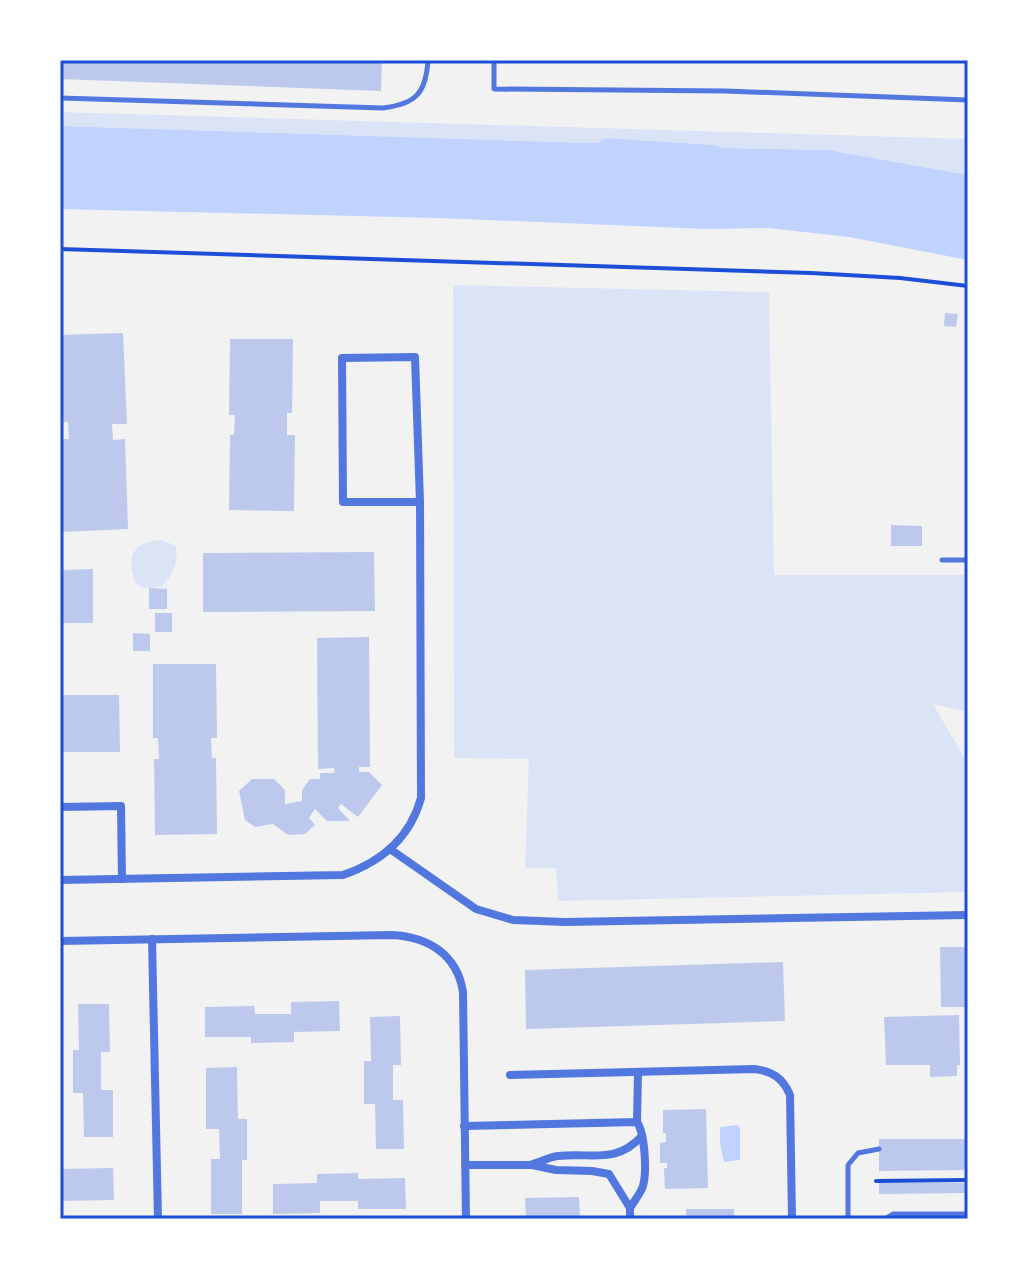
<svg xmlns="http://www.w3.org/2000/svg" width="1028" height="1279" font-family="'Archivo Narrow',sans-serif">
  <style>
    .green { fill: #dbe4f7 }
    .water { fill: #bfd3fe }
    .building { fill: #bdc9ec }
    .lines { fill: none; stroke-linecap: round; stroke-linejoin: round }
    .path { stroke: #1d4ed8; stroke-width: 4 }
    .service { stroke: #5277de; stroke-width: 5 }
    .minor { stroke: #5277de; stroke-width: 8 }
    .neatline { fill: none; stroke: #1d4ed8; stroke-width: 3 }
  </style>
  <rect width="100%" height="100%" fill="#f2f2f2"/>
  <g class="green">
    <polygon points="60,112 968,139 968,175 828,150 723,148 715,145 606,138 597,143 588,143 60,126"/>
    <polygon points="453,285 769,292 774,575 968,575 968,712 933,704 964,757 968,774 968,892 558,901 556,868 525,868 529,759 454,758"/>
    <path d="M162 540 176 546C178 564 174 574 161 587L143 588 135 582C126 555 133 542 162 540Z"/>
  </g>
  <g class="water">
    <polygon points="60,126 588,143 597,143 606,138 715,145 723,148 828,150 968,175 968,260 849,237 768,228 708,229 439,218 60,209"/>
    <polygon points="737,1125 740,1128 740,1160 724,1162 720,1144 720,1127"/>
  </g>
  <g class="building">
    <polygon points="60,60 382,60 381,91 60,79"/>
    <polygon points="945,313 958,314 956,327 944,326"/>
    <polygon points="123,333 127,424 112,424 113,440 125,439 128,529 60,532 60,439 69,439 68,422 60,422 60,335"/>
    <polygon points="230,339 293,339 292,413 287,413 287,435 295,435 294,511 229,510 230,435 234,435 235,415 229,415"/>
    <polygon points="891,525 922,526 922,546 891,546"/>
    <polygon points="374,552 375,611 203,612 203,553"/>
    <polygon points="93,569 93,623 60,623 60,570"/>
    <polygon points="149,588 167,589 167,609 149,609"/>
    <rect x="155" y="613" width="17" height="19"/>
    <polygon points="133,633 150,634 150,651 133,651"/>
    <polygon points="369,637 370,767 359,767 359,772 369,772 382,785 358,817 341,804 338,808 350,821 327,821 315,809 309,818 315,825 305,834 288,835 273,824 255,827 245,820 239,791 252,779 274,779 285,790 285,804 302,801 302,790 310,779 320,779 320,773 335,773 334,768 318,769 317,638"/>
    <polygon points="153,664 216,664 217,738 211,738 212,758 216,758 217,834 155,835 154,759 159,759 158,738 153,738"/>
    <polygon points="60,695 119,695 120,752 60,752"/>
    <polygon points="940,947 968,947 968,1007 941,1007"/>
    <polygon points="783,962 785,1021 526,1029 525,970"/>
    <polygon points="339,1001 340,1031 294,1032 294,1042 251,1043 251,1037 205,1037 205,1007 254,1006 255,1014 291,1014 291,1002"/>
    <polygon points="78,1004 109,1004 110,1052 101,1052 101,1090 113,1090 113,1137 84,1137 83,1093 73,1093 73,1050 79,1050"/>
    <polygon points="959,1015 960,1065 957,1065 957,1076 930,1077 930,1065 886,1065 884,1017"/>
    <polygon points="400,1016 401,1065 393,1065 393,1100 403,1100 404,1149 376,1149 375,1104 364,1104 364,1061 371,1061 370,1017"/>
    <polygon points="237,1067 238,1119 247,1119 247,1160 242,1160 242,1214 211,1214 211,1159 220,1159 219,1129 206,1129 206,1068"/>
    <polygon points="706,1109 708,1188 665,1189 664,1168 667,1168 667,1163 660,1163 660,1143 666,1142 666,1133 663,1133 663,1110"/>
    <polygon points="879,1139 968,1139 968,1170 879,1171"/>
    <polygon points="113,1168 114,1200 60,1201 60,1169"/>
    <polygon points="358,1173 358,1179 405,1178 406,1209 358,1209 358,1201 320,1201 320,1213 273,1214 273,1184 317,1183 317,1174"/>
    <polygon points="879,1183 968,1183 968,1193 879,1194"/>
    <polygon points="579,1197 580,1219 526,1219 525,1198"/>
    <polygon points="686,1209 734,1209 734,1219 687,1219"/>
  </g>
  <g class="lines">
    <g class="path">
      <polyline points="60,249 811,273 900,278 968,286"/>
      <polyline points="876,1181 968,1180"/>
    </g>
    <g class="service">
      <polyline points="494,60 494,89 725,91 968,100"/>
      <path d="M60 98 383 108C416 104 426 93 428 60"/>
      <polyline points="942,560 968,560"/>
      <polyline points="848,1219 848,1165 858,1153 879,1149"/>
      <polyline points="885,1219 893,1214 968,1214"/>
    </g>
    <g class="minor">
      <polyline points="60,807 121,806 122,879"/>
      <polyline points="390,849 476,909 513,920 565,922 968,915"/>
      <path d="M60 880 343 875C381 862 410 838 421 798L420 502 415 357 342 358 343 502H420"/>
      <polyline points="152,939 158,1219"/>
      <path d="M60 941 392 935C428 937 457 954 463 992L466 1219"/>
      <path d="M510 1075 754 1069C772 1071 783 1078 790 1095L792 1219"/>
      <polyline points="637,1122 638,1072"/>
      <path d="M464 1126 637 1122C645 1134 647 1171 643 1186 641 1193 634 1201 630 1208"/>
      <path d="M533 1164C541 1162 549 1157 558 1156 592 1152 615 1165 642 1136"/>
      <polyline points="465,1165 532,1165 556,1170 592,1171 609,1174 630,1208 630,1219"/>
    </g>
  </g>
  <rect width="1028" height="1279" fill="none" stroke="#ffffff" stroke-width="124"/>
  <rect x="62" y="62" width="904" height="1155" class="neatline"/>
</svg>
